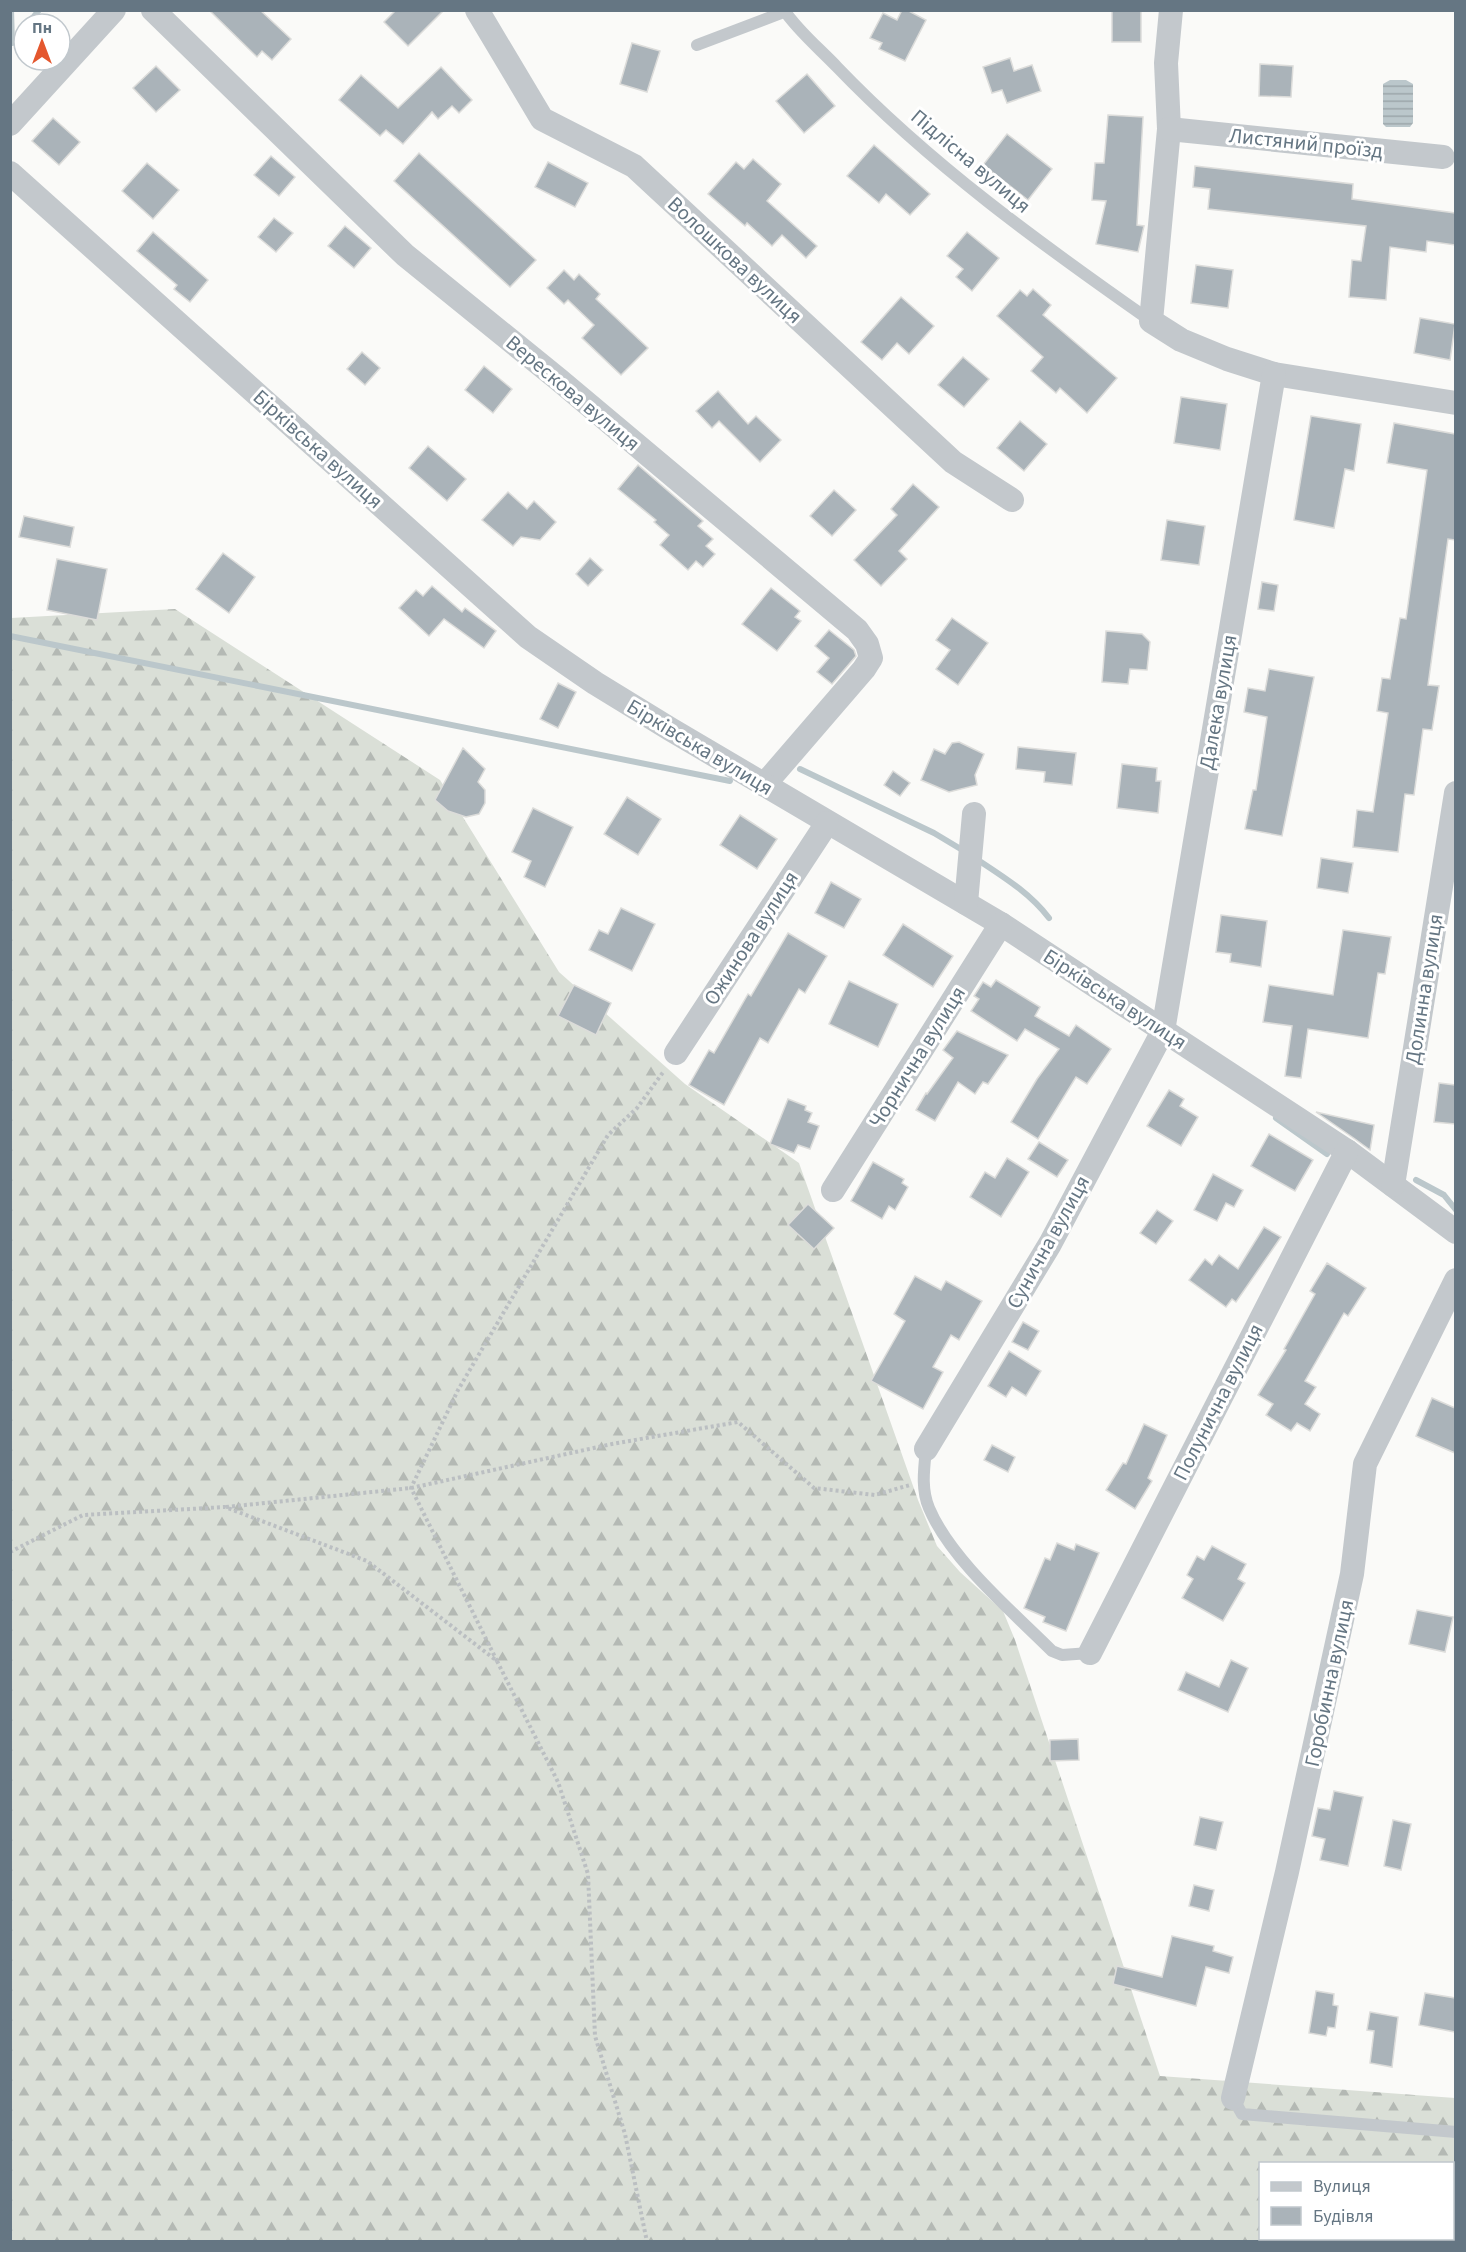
<svg xmlns="http://www.w3.org/2000/svg" width="1466" height="2252" font-family="'Source Sans 3',sans-serif">
  <style>
    .forest { fill: url(#forest-firs); fill-rule: evenodd }
    .water { fill: url(#water-rules) }
    .lines { fill: none; stroke-linecap: round; stroke-linejoin: round }
    .stream { stroke: #bbc7cb; stroke-width: 6 }
    .building { fill: #aab3b9; stroke: #dcdcda; stroke-width: 1.5 }
    .path { stroke: #bbbfc2; stroke-width: 4; stroke-dasharray: 3 3; stroke-linecap: butt }
    .service { stroke: #c3c8cc; stroke-width: 12 }
    .minor { stroke: #c3c8cc; stroke-width: 24 }
    .labels { text-anchor: middle; dominant-baseline: central; stroke-width: 6; stroke-linejoin: round; paint-order: stroke }
    .street-label { font-size: 21px; fill: #657683; stroke: #fff }
  </style>
  <defs>
    <pattern id="forest-firs" width="22" height="20" patternUnits="userSpaceOnUse" patternTransform="scale(1.5)"><rect width="22" height="20" fill="#dadfd7"/><path d="M5 1l3.5 6h-7zM16 11l3.5 6h-7z" fill="#b4b9b4"/></pattern>
    <pattern id="water-rules" width="6" height="5" patternUnits="userSpaceOnUse" patternTransform="scale(1.5)"><rect width="6" height="5" fill="#bbc7cb"/><path d="M0 2.5h6" fill="none" stroke="#9ca6aa"/></pattern>
  </defs>
  <rect width="100%" height="100%" fill="#fafaf8"/>
  <path class="forest" d="M175 609 440 780 559 972 685 1084 799 1163 918 1500 937 1546 960 1572 1003 1611 1015 1640 1160 2076 1455 2098V2241L11 2242V618ZM1260 2164H1452V2238H1260Z"/>
  <polygon class="water" points="1390,80 1406,80 1413,84 1413,123 1410,127 1386,127 1383,124 1383,84"/>
  <g class="lines">
    <g class="stream">
      <polyline points="11,10 12,43"/>
      <polyline points="28,24 39,10"/>
      <polyline points="13,42 24,29"/>
      <polyline points="10,636 730,781"/>
      <polyline points="800,769 934,833 964,851"/>
      <path d="M975 858C1002 876 1029 892 1049 918"/>
      <polyline points="1276,1118 1327,1154"/>
      <polyline points="1416,1180 1444,1195 1456,1210"/>
    </g>
  </g>
  <g class="building">
    <polygon points="209,10 260,10 291,39 272,60 262,51 257,57"/>
    <polygon points="396,10 444,10 408,46 384,22"/>
    <polygon points="902,10 907,10 926,20 905,61 879,49 882,43 870,38 883,13 897,20"/>
    <rect x="1112" y="10" width="29" height="32"/>
    <polygon points="632,43 660,51 647,92 620,84"/>
    <polygon points="1010,58 1014,71 1032,65 1041,91 1007,103 1002,90 992,93 983,67"/>
    <polygon points="1260,64 1293,66 1291,97 1259,96"/>
    <polygon points="156,66 180,90 156,112 133,88"/>
    <polygon points="441,67 472,100 459,113 452,106 438,119 432,112 403,144 386,130 380,136 339,100 361,75 398,108"/>
    <polygon points="807,74 835,106 804,133 776,101"/>
    <polygon points="1108,115 1143,117 1137,225 1144,226 1138,252 1096,244 1106,201 1092,200 1095,163 1104,163"/>
    <polygon points="53,118 80,142 59,165 32,141"/>
    <polygon points="1007,134 1052,169 1028,200 983,165"/>
    <polygon points="874,145 930,194 910,215 886,194 879,203 847,176"/>
    <polygon points="419,153 536,260 510,287 394,181"/>
    <polygon points="271,156 295,177 279,196 254,175"/>
    <polygon points="753,159 781,184 767,201 817,246 806,258 782,235 772,246 747,223 745,226 708,194 736,162 744,169"/>
    <polygon points="548,162 588,183 575,207 535,187"/>
    <polygon points="147,163 179,190 153,219 122,191"/>
    <polygon points="1195,166 1353,184 1352,199 1455,213 1455,245 1427,241 1426,252 1390,247 1386,300 1349,297 1352,260 1361,261 1366,226 1208,209 1210,189 1193,187"/>
    <polygon points="274,218 293,233 276,252 258,237"/>
    <polygon points="345,226 371,248 354,268 328,246"/>
    <polygon points="153,232 208,280 190,302 174,289 177,285 137,251"/>
    <polygon points="967,232 999,258 972,291 956,277 963,269 947,256"/>
    <polygon points="1196,265 1233,270 1228,308 1191,303"/>
    <polygon points="564,270 574,280 579,274 600,294 596,299 648,348 621,375 582,338 594,325 568,300 564,304 547,288"/>
    <polygon points="1033,289 1051,305 1043,315 1117,378 1087,413 1060,388 1056,393 1031,371 1043,357 997,316 1020,290 1027,296"/>
    <polygon points="901,297 934,326 909,354 897,343 882,360 861,342"/>
    <polygon points="1420,318 1455,324 1450,360 1414,353"/>
    <polygon points="362,352 380,368 365,385 347,369"/>
    <polygon points="963,357 989,379 964,407 938,385"/>
    <polygon points="484,366 512,389 493,413 465,390"/>
    <polygon points="718,391 748,424 756,416 781,440 760,462 719,421 712,428 696,411"/>
    <polygon points="1181,397 1227,404 1220,450 1174,443"/>
    <polygon points="1311,416 1361,424 1354,471 1345,469 1334,528 1294,520"/>
    <polygon points="1020,421 1047,444 1024,471 997,448"/>
    <polygon points="1394,423 1455,434 1455,540 1448,539 1428,685 1439,686 1432,730 1423,729 1414,795 1405,794 1398,852 1353,847 1357,810 1373,812 1388,713 1377,711 1382,678 1390,679 1400,618 1406,619 1427,470 1387,463"/>
    <polygon points="428,446 466,479 447,501 409,468"/>
    <polygon points="638,465 703,521 698,526 713,539 706,546 715,554 703,567 696,561 688,570 660,545 669,535 654,522 656,520 618,489"/>
    <polygon points="913,484 939,507 899,551 907,559 881,586 854,560 897,515 891,509"/>
    <polygon points="834,490 856,510 832,536 810,516"/>
    <polygon points="508,492 527,509 534,501 556,522 540,540 521,537 513,546 482,520"/>
    <polygon points="24,516 74,527 70,547 19,537"/>
    <polygon points="1167,520 1205,526 1199,565 1161,560"/>
    <polygon points="223,553 255,577 229,613 196,589"/>
    <polygon points="590,558 603,570 588,586 576,574"/>
    <polygon points="57,559 107,569 97,620 47,610"/>
    <polygon points="1262,582 1278,585 1274,611 1258,609"/>
    <polygon points="432,586 462,612 465,608 496,631 484,648 444,619 429,636 399,608 416,590 423,596"/>
    <polygon points="771,588 800,611 795,617 801,621 777,651 742,624"/>
    <polygon points="952,618 988,643 958,685 936,669 950,650 936,640"/>
    <polygon points="829,630 854,650 856,656 832,684 817,672 829,658 815,646"/>
    <polygon points="1106,631 1142,634 1150,642 1147,670 1130,669 1128,684 1102,682"/>
    <polygon points="1269,669 1314,677 1282,836 1245,829 1253,790 1256,790 1267,717 1244,712 1248,688 1265,691"/>
    <polygon points="558,683 576,692 558,728 540,719"/>
    <polygon points="959,742 984,754 975,775 977,785 949,792 921,780 934,749 945,754 952,743"/>
    <polygon points="1018,747 1076,753 1072,785 1044,782 1045,772 1016,769"/>
    <polygon points="463,748 485,769 478,782 485,790 485,803 479,814 466,817 448,811 435,800"/>
    <polygon points="1122,764 1157,768 1156,781 1161,781 1158,813 1117,808"/>
    <polygon points="893,771 910,783 900,796 884,785"/>
    <polygon points="627,797 661,819 638,855 604,834"/>
    <polygon points="533,808 573,827 545,887 524,877 531,861 512,852"/>
    <polygon points="740,815 777,839 757,869 720,845"/>
    <polygon points="1321,858 1353,863 1348,893 1317,888"/>
    <polygon points="831,882 861,899 844,928 815,913"/>
    <polygon points="621,908 655,924 632,971 589,950 599,930 608,934"/>
    <polygon points="1221,915 1267,921 1261,967 1230,962 1231,954 1216,952"/>
    <polygon points="903,924 953,956 933,987 883,955"/>
    <polygon points="1343,930 1391,937 1385,974 1378,973 1368,1038 1308,1029 1301,1078 1285,1076 1292,1026 1263,1022 1269,985 1333,995"/>
    <polygon points="788,933 827,956 805,993 799,989 768,1043 760,1038 724,1105 689,1085 709,1050 714,1053 748,994 751,996"/>
    <polygon points="996,980 1040,1007 1035,1016 1069,1036 1076,1025 1111,1049 1087,1084 1076,1077 1038,1139 1011,1122 1037,1079 1059,1049 1025,1029 1017,1041 971,1011 979,999 974,996 983,982 991,987"/>
    <polygon points="849,981 898,1004 878,1047 829,1024"/>
    <polygon points="574,985 611,1003 596,1035 558,1016"/>
    <polygon points="957,1031 1008,1055 988,1084 983,1082 975,1094 958,1082 935,1121 916,1110 926,1093 927,1094 953,1058 943,1050"/>
    <polygon points="1439,1083 1455,1085 1455,1124 1434,1122"/>
    <polygon points="1169,1090 1184,1099 1180,1106 1198,1117 1181,1146 1147,1126"/>
    <polygon points="788,1099 806,1106 805,1110 812,1113 808,1122 819,1126 810,1149 798,1145 794,1153 770,1144"/>
    <polygon points="1316,1112 1374,1125 1370,1150 1355,1139"/>
    <polygon points="1269,1134 1313,1160 1295,1191 1251,1166"/>
    <polygon points="1039,1142 1068,1160 1057,1177 1028,1159"/>
    <polygon points="1007,1158 1029,1172 1001,1217 970,1197 985,1172 995,1178"/>
    <polygon points="873,1162 904,1179 902,1183 908,1187 895,1210 889,1206 882,1219 851,1201"/>
    <polygon points="1213,1174 1243,1190 1234,1207 1226,1203 1217,1221 1194,1210"/>
    <polygon points="808,1204 834,1228 814,1249 788,1225"/>
    <polygon points="1157,1210 1173,1221 1156,1244 1140,1233"/>
    <polygon points="1264,1227 1281,1237 1236,1302 1232,1299 1226,1307 1189,1280 1205,1259 1212,1265 1219,1255 1238,1269"/>
    <polygon points="1327,1263 1366,1288 1348,1316 1344,1313 1305,1381 1316,1387 1305,1404 1320,1414 1310,1431 1297,1423 1291,1431 1266,1415 1273,1404 1258,1395 1286,1350 1284,1349 1315,1294 1310,1291"/>
    <polygon points="915,1276 941,1290 946,1281 982,1301 959,1340 951,1335 933,1367 943,1372 923,1409 871,1381 905,1321 894,1314"/>
    <polygon points="1023,1322 1039,1331 1028,1350 1012,1342"/>
    <polygon points="1009,1351 1041,1371 1026,1396 1012,1387 1006,1397 988,1386"/>
    <polygon points="1432,1398 1455,1408 1455,1453 1416,1436"/>
    <polygon points="1144,1424 1167,1435 1148,1478 1152,1481 1135,1509 1106,1490 1123,1463 1126,1464"/>
    <polygon points="992,1445 1015,1457 1008,1472 984,1460"/>
    <polygon points="1057,1543 1074,1550 1076,1544 1099,1553 1066,1631 1043,1622 1045,1617 1024,1608 1045,1558 1050,1560"/>
    <polygon points="1212,1546 1246,1564 1238,1579 1245,1583 1223,1621 1182,1598 1193,1579 1187,1575 1197,1556 1204,1560"/>
    <polygon points="1417,1610 1453,1617 1445,1652 1409,1644"/>
    <polygon points="1231,1660 1248,1668 1228,1712 1178,1690 1186,1672 1219,1687"/>
    <polygon points="1078,1739 1079,1760 1050,1761 1050,1740"/>
    <polygon points="1334,1791 1363,1797 1348,1866 1320,1860 1325,1839 1312,1836 1318,1808 1330,1810"/>
    <polygon points="1200,1817 1223,1822 1216,1850 1194,1845"/>
    <polygon points="1393,1820 1411,1824 1401,1870 1384,1866"/>
    <polygon points="1194,1885 1214,1890 1209,1911 1189,1906"/>
    <polygon points="1172,1936 1214,1946 1213,1951 1233,1957 1229,1973 1206,1967 1196,2006 1113,1984 1117,1966 1162,1977"/>
    <polygon points="1316,1991 1334,1994 1333,2005 1338,2006 1335,2028 1328,2027 1326,2036 1309,2033"/>
    <polygon points="1425,1993 1455,1998 1455,2032 1419,2025"/>
    <polygon points="1370,2012 1398,2017 1392,2067 1370,2063 1374,2031 1367,2030"/>
  </g>
  <g class="lines">
    <g class="path">
      <polyline points="226,1507 411,1488 612,1444 738,1422 814,1488 875,1495 910,1485"/>
      <polyline points="10,1552 83,1515 225,1507 367,1561 497,1661 558,1782 588,1874 595,2036 625,2134 647,2242"/>
      <polyline points="497,1661 411,1488 458,1390 608,1135 637,1108 664,1071"/>
    </g>
    <g class="service">
      <path d="M784 10C798 31 820 49 837 67 930 164 1041 244 1151 321"/>
      <polyline points="697,45 784,12"/>
      <path d="M926 1449C924 1469 921 1489 929 1508 951 1560 1012 1611 1052 1651L1062 1655 1090 1653"/>
      <polyline points="1233,2098 1242,2114 1456,2132"/>
    </g>
    <g class="minor">
      <polyline points="153,10 405,255 558,379 857,630 867,644 871,658 864,669 764,785"/>
      <polyline points="477,10 542,119 634,166 953,462 1012,500"/>
      <polyline points="1171,10 1166,63 1169,129 1151,321 1181,340 1227,359 1274,374 1456,403"/>
      <polyline points="10,124 114,10"/>
      <polyline points="1169,129 1443,157"/>
      <polyline points="10,173 528,637 595,683 670,729 1001,924 1347,1151 1456,1232"/>
      <polyline points="966,903 974,814"/>
      <polyline points="676,1053 827,823"/>
      <polyline points="1393,1185 1456,793"/>
      <polyline points="833,1190 1001,924"/>
      <polyline points="926,1449 1050,1244 1163,1031 1274,374"/>
      <polyline points="1090,1653 1347,1151"/>
      <polyline points="1233,2098 1287,1872 1352,1574 1365,1464 1456,1280"/>
    </g>
  </g>
  <g class="labels">
    <g class="street-label">
      <text transform="translate(1306 143) rotate(6)">Листяний проїзд</text>
      <text transform="translate(971 161) rotate(40)">Підлісна вулиця</text>
      <text transform="translate(735 260) rotate(43)">Волошкова вулиця</text>
      <text transform="translate(573 393) rotate(40)">Верескова вулиця</text>
      <text transform="translate(318 449) rotate(42)">Бірківська вулиця</text>
      <text transform="translate(1218 702) rotate(-80)">Далека вулиця</text>
      <text transform="translate(700 747) rotate(31)">Бірківська вулиця</text>
      <text transform="translate(751 938) rotate(-57)">Ожинова вулиця</text>
      <text transform="translate(1424 989) rotate(-81)">Долинна вулиця</text>
      <text transform="translate(1115 999) rotate(33)">Бірківська вулиця</text>
      <text transform="translate(917 1057) rotate(-58)">Чорнична вулиця</text>
      <text transform="translate(1048 1242) rotate(-61)">Сунична вулиця</text>
      <text transform="translate(1218 1402) rotate(-63)">Полунична вулиця</text>
      <text transform="translate(1329 1683) rotate(-78)">Горобинна вулиця</text>
    </g>
  </g>
  <rect width="1466" height="2252" fill="none" stroke="#657683" stroke-width="24"/>
  <rect x="1259" y="2162" width="195" height="78" fill="#ffffff" stroke="#c1c8cd" stroke-width="1.5"/>
  <rect x="1271" y="2182" width="30" height="9" fill="#c3c8cc" stroke="#c1c8cd" stroke-width="1.5"/>
  <text x="1313" y="2192" font-size="18" fill="#657683">Вулиця</text>
  <rect x="1271" y="2207" width="30" height="18" fill="#aab3b9" stroke="#c1c8cd" stroke-width="1.5"/>
  <text x="1313" y="2222" font-size="18" fill="#657683">Будівля</text>
  <g transform="translate(42 42)"><circle r="28" fill="#ffffff" stroke="#c1c8cd" stroke-width="1.5"/>
  <path d="M0-4.5L10 22L0 15L-10 22Z" fill="#e4572e"/>
  <text y="-9" font-size="16" font-weight="bold" text-anchor="middle" fill="#657683">Пн</text>
  </g>
</svg>
